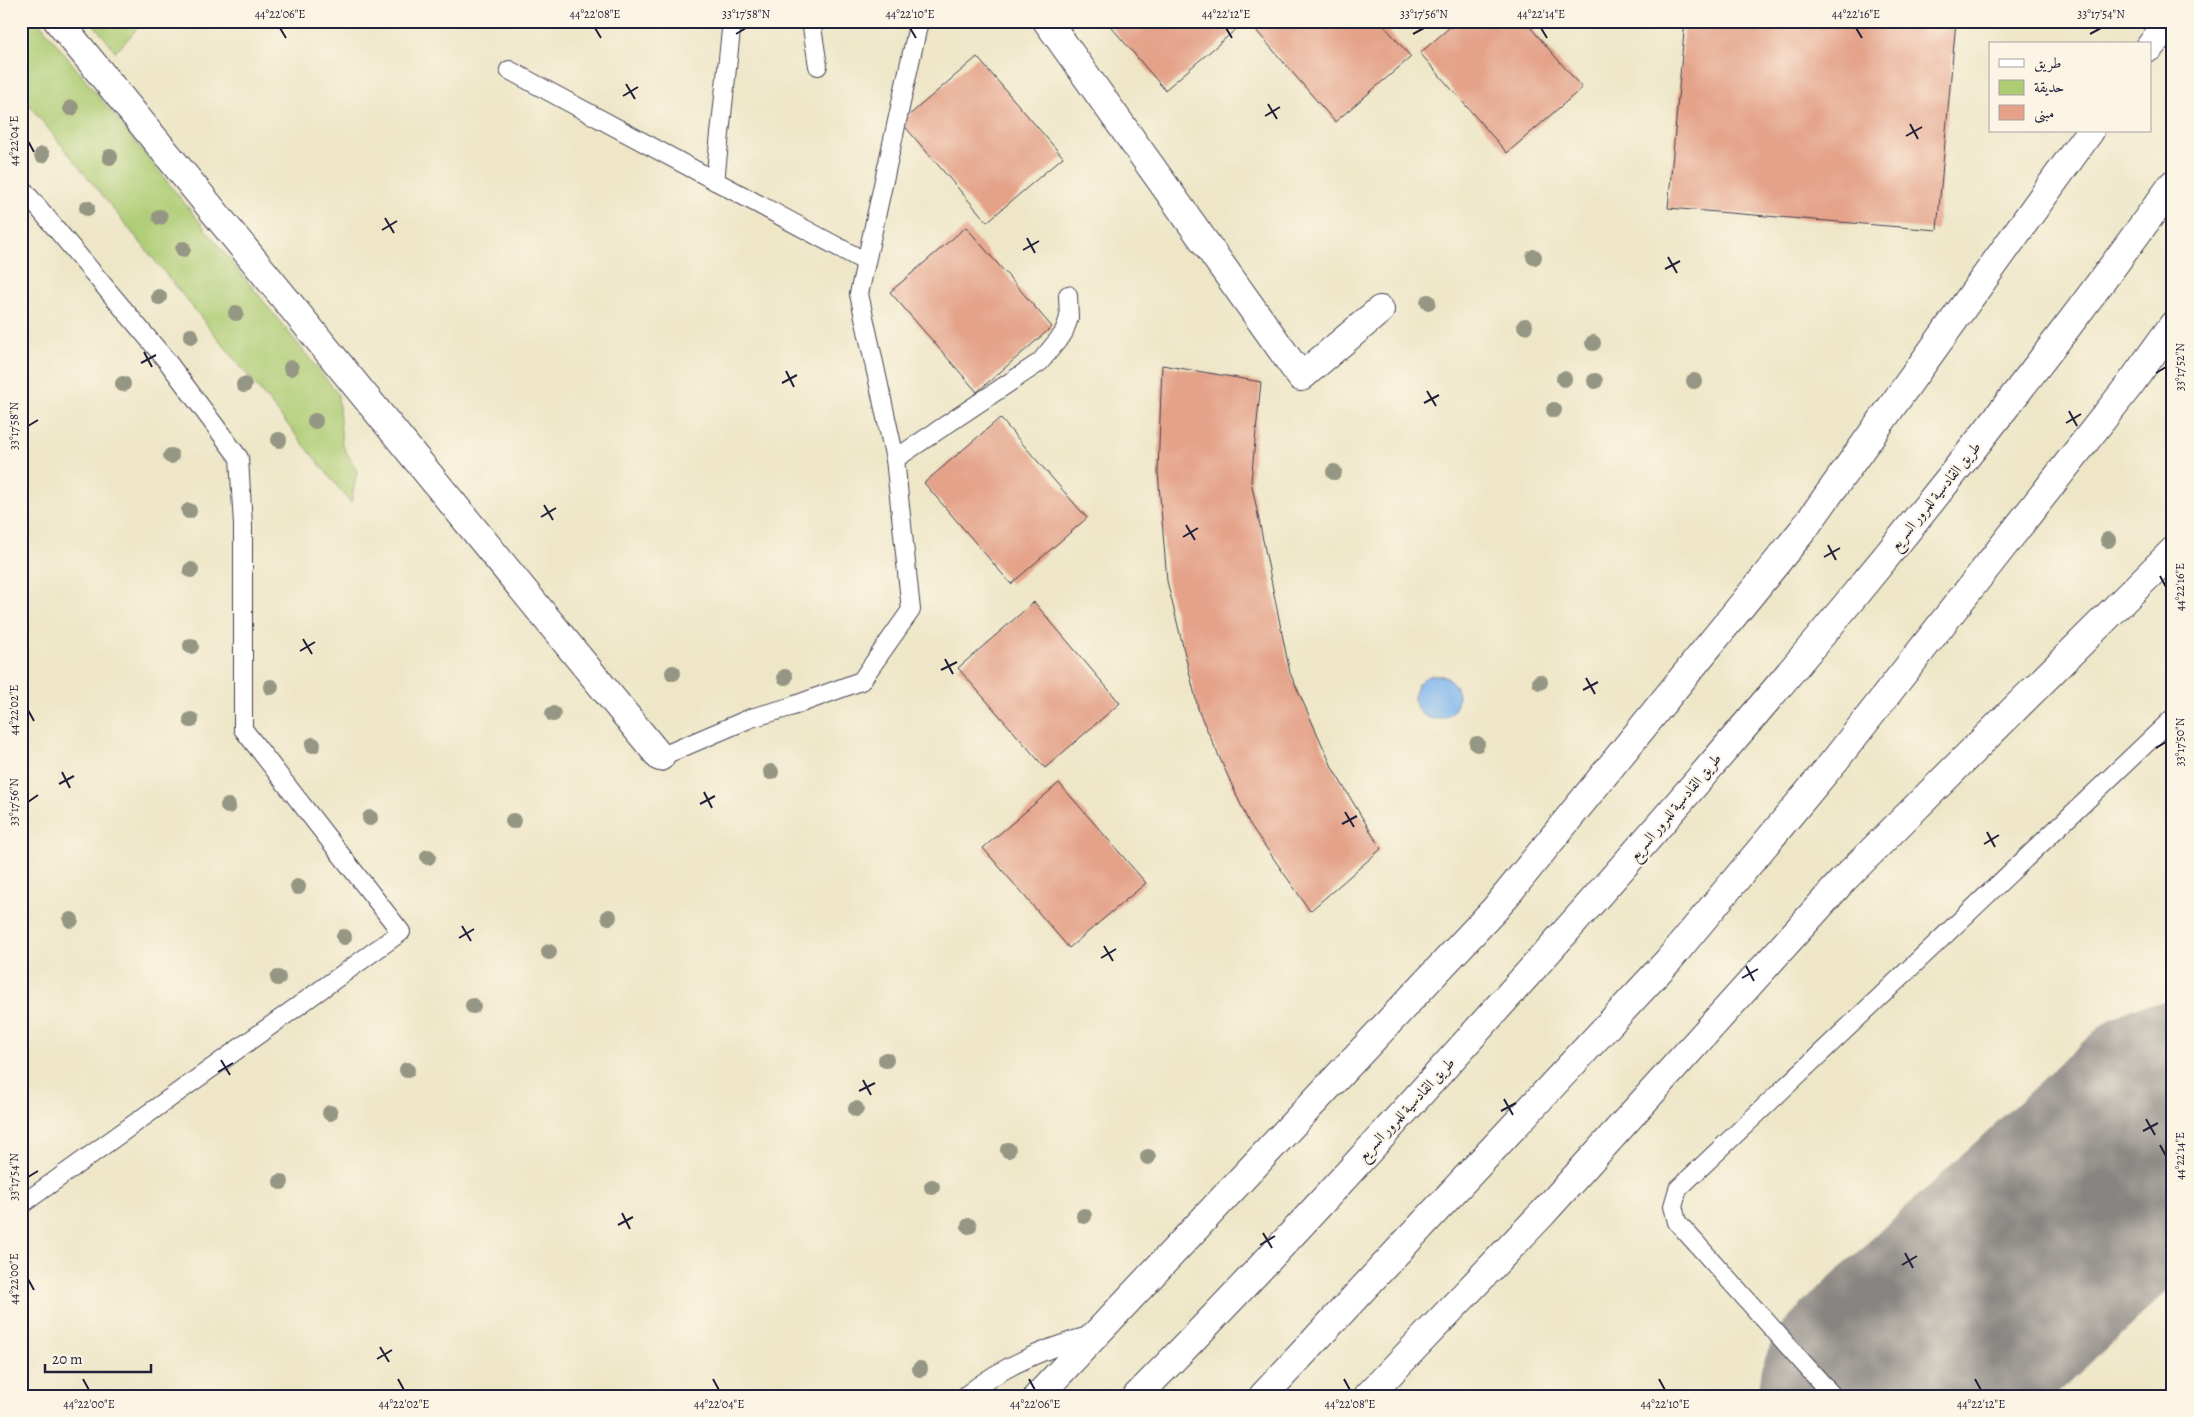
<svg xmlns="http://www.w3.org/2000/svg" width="2194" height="1417" font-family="Alegreya,Amiri,serif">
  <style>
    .green { fill: #aecc74; stroke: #687758 }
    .water { fill: #7eb6ee; stroke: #506c94 }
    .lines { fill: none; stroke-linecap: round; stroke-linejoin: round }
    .runway { stroke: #888481; stroke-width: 240 }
    .building { fill: #e4a289 }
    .lane-casing { stroke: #413f50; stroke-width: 20 }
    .street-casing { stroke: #413f50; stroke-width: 30 }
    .highway-casing { stroke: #413f50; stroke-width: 30 }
    .lane { stroke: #fff; stroke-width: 18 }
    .street { stroke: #fff; stroke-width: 28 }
    .highway { stroke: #fff; stroke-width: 28 }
    .tree { fill: #959683 }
    .ticks { fill: none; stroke: #22223b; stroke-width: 2 }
    .labels { text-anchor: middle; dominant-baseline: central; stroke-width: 4; stroke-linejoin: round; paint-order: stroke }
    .street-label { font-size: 15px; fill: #22223b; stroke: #fcf5e5 }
    .neatline { fill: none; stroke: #22223b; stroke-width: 2 }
    .ticks-label { font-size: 12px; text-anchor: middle; fill: #22223b }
  </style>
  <rect width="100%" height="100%" fill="#fcf5e5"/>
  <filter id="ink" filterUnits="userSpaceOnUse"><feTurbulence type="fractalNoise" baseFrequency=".02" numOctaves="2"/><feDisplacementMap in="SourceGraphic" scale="10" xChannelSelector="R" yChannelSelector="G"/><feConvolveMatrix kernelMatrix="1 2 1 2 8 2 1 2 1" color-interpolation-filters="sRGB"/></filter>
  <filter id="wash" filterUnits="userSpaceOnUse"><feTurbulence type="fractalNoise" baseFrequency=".0096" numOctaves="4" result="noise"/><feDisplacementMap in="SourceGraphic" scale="20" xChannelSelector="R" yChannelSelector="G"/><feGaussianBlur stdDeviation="1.12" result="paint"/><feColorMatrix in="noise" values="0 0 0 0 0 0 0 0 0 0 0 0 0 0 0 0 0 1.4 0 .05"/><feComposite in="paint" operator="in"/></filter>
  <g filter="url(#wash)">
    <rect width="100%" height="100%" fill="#eee6c7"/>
    <g class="green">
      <polygon points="21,21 38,21 338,394 342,444 357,471 351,503 21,95"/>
      <polygon points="91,21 144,21 116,52"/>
    </g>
    <circle class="water" cx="1436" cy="697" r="22"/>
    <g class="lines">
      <polyline class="runway" points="1879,1396 2173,1122"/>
    </g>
    <g id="blocks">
      <g class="building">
        <polygon points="1106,21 1237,21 1241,25 1165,90"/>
        <polygon points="1248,21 1380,21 1411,57 1335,122"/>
        <polygon points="1457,21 1525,21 1582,88 1507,153 1420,53"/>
        <polygon points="1685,21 1956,21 1937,230 1668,208"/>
        <polygon points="977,57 1063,157 987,222 901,122"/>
        <polygon points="966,227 1052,327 977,392 890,292"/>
        <polygon points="1162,365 1261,382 1251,481 1290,673 1333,769 1381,849 1310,911 1249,823 1199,712 1167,581 1158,472"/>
        <polygon points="1000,418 1087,518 1011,584 924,483"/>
        <polygon points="1034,602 1120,703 1045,768 958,668"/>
        <polygon points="1059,783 1146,883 1069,948 983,848"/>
      </g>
    </g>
  </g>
  <g filter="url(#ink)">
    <use href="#blocks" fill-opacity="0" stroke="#413f50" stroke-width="1"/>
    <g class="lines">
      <g class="lane-casing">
        <g id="lane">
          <polyline points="811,21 818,66"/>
          <polyline points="509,70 866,262"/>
          <polyline points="715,181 732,21"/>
          <polyline points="21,187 167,361 239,458 243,525 243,729 401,932 21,1205"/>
          <polyline points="895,459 1040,362 1063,334 1069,318 1068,295"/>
          <polyline points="660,757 751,718 790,707 861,681 911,610 895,459 859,294 919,21"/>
          <path d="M965 1396C1003 1365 1048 1347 1095 1334"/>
          <polyline points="1833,1396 1677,1222 1673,1206 1678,1189 2173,718"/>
        </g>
      </g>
      <g class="street-casing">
        <g id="street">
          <polyline points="58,21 660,757"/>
          <polyline points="1047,21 1301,377 1380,310"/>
        </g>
      </g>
      <g class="highway-casing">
        <g id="highway">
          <polyline points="2150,47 2169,21"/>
          <polyline points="1038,1396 1495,909 1803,530 2090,131"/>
          <path d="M1137 1396C1265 1267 1387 1131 1508 996 1742 736 1968 468 2173 184"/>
          <polyline points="1263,1396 1668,961 1836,759 2131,383 2173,325"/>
          <polyline points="1368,1396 1543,1213 1844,879 2173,551"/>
        </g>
      </g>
      <use href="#lane" class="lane"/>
      <use href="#street" class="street"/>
      <use href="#highway" class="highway"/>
    </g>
    <g class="tree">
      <circle cx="71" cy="108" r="8"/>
      <circle cx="42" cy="155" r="8"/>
      <circle cx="110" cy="157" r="8"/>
      <circle cx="87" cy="208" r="8"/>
      <circle cx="160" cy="217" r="8"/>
      <circle cx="183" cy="249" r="8"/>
      <circle cx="1534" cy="257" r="8"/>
      <circle cx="159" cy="297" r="8"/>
      <circle cx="1428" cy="302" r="8"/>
      <circle cx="236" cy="313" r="8"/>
      <circle cx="1525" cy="326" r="8"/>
      <circle cx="191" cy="336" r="8"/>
      <circle cx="1593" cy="343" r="8"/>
      <circle cx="291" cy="368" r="8"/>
      <circle cx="1564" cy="379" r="8"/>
      <circle cx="1595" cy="381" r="8"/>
      <circle cx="1694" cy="381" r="8"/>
      <circle cx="123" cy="384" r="8"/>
      <circle cx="244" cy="385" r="8"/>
      <circle cx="1554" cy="410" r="8"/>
      <circle cx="315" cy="421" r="8"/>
      <circle cx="279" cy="440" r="8"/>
      <circle cx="171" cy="456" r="8"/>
      <circle cx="1334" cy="472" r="8"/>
      <circle cx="189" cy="511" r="8"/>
      <circle cx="2108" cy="540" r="8"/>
      <circle cx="191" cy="570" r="8"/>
      <circle cx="191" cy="646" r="8"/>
      <circle cx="673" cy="673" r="8"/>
      <circle cx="785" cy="677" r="8"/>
      <circle cx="1540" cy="682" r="8"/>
      <circle cx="271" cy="687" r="8"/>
      <circle cx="553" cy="714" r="8"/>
      <circle cx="191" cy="720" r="8"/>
      <circle cx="1477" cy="744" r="8"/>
      <circle cx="313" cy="745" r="8"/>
      <circle cx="771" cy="772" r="8"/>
      <circle cx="228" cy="806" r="8"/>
      <circle cx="370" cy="818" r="8"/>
      <circle cx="513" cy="821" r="8"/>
      <circle cx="428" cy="857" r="8"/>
      <circle cx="298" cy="887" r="8"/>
      <circle cx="609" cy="917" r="8"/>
      <circle cx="71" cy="920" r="8"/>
      <circle cx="344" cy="937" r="8"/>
      <circle cx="549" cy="952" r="8"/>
      <circle cx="278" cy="978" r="8"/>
      <circle cx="473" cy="1006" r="8"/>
      <circle cx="886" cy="1060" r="8"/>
      <circle cx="407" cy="1070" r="8"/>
      <circle cx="856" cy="1109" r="8"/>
      <circle cx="330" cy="1113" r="8"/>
      <circle cx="1008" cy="1150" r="8"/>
      <circle cx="1148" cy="1157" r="8"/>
      <circle cx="281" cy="1182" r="8"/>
      <circle cx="932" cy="1187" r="8"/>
      <circle cx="1084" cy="1216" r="8"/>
      <circle cx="969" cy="1226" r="8"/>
      <circle cx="920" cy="1369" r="8"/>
    </g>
  </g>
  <path class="ticks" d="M280 28 286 38M595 28 601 38M910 28 916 38M1226 28 1232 38M1541 28 1547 38M1856 28 1862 38M736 34 746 28M1413 34 1424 28M2090 34 2101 28M626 84 635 99M623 96 638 87M1268 104 1277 119M1265 116 1280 107M1910 124 1918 139M1906 136 1922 127M28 141 34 152M385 218 394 233M382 230 397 221M1027 238 1035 253M1023 250 1039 241M1668 257 1677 273M1665 269 1680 261M144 352 152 367M141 363 156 355M786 371 794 387M2156 373 2166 367M782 383 797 375M1427 391 1436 406M1424 403 1439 395M2069 411 2077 426M2066 423 2081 414M28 426 38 420M544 505 553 520M541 517 556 508M1186 525 1195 540M1183 537 1198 528M1828 545 1836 560M1824 557 1840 548M2160 576 2166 587M303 639 312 654M300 651 315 642M945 659 953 674M941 670 957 662M1586 678 1595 694M1583 690 1598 682M28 710 34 721M2156 748 2166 742M62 772 70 788M59 784 74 776M704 792 712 808M28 802 38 795M700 804 715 796M1345 812 1354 827M1342 824 1357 816M1987 832 1995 847M1984 844 1999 835M462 926 471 941M459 938 474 929M1104 946 1113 961M1101 958 1116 949M1746 966 1754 981M1742 978 1758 969M221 1060 230 1075M218 1072 233 1063M863 1080 871 1095M859 1091 875 1083M1504 1099 1513 1115M1501 1111 1516 1103M2146 1119 2155 1135M2143 1131 2158 1123M2160 1145 2166 1156M28 1177 38 1171M622 1213 630 1229M618 1225 633 1217M1263 1233 1272 1248M1260 1245 1275 1236M1905 1253 1913 1268M1902 1265 1917 1256M28 1279 34 1290M380 1347 389 1362M377 1359 392 1350M83 1379 89 1390M398 1379 404 1390M713 1379 719 1390M1029 1379 1035 1390M1344 1379 1350 1390M1659 1379 1665 1390M1975 1379 1981 1390"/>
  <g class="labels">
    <g class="street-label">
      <text transform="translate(1935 496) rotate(-51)">طريق القادسية للمرور السريع</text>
      <text transform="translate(1675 807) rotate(-50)">طريق القادسية للمرور السريع</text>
      <text transform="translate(1406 1109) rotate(-47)">طريق القادسية للمرور السريع</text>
    </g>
  </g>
  <rect width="2194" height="1417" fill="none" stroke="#fcf5e5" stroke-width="55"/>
  <rect x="1989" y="42" width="162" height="90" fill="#fcf5e5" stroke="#a5a1a1"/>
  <rect x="1999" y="59" width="25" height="8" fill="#ffffff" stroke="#a5a1a1"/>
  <text x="2034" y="68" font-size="15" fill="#22223b">طريق</text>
  <rect x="1999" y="80" width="25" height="15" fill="#aecc74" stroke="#a5a1a1"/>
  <text x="2034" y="92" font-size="15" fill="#22223b">حديقة</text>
  <rect x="1999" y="105" width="25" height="15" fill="#e4a289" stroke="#a5a1a1"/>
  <text x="2034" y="118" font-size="15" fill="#22223b">مبنى</text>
  <path d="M45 1364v8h106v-8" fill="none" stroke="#22223b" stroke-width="2.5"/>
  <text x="52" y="1364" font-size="15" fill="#22223b" stroke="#fcf5e5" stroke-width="4" paint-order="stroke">20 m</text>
  <rect x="28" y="28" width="2138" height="1362" class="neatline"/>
  <g class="ticks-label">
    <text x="280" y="18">44°22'06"E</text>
    <text x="595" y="18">44°22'08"E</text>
    <text x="746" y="18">33°17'58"N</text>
    <text x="910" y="18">44°22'10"E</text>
    <text x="1226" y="18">44°22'12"E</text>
    <text x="1424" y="18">33°17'56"N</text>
    <text x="1541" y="18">44°22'14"E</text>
    <text x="1856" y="18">44°22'16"E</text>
    <text x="2101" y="18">33°17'54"N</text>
    <text transform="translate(14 141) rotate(-90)" y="4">44°22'04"E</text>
    <text transform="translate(2180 367) rotate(-90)" y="4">33°17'52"N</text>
    <text transform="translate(14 426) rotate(-90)" y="4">33°17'58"N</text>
    <text transform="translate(2180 587) rotate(-90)" y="4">44°22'16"E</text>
    <text transform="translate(14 710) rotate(-90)" y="4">44°22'02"E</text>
    <text transform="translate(2180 742) rotate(-90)" y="4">33°17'50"N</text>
    <text transform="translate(14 802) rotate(-90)" y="4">33°17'56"N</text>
    <text transform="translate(2180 1156) rotate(-90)" y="4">44°22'14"E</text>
    <text transform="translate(14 1177) rotate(-90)" y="4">33°17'54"N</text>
    <text transform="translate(14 1279) rotate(-90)" y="4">44°22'00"E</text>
    <text x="89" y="1408">44°22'00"E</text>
    <text x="404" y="1408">44°22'02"E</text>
    <text x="719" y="1408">44°22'04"E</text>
    <text x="1035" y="1408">44°22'06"E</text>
    <text x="1350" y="1408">44°22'08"E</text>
    <text x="1665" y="1408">44°22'10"E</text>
    <text x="1981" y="1408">44°22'12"E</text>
  </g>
</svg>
